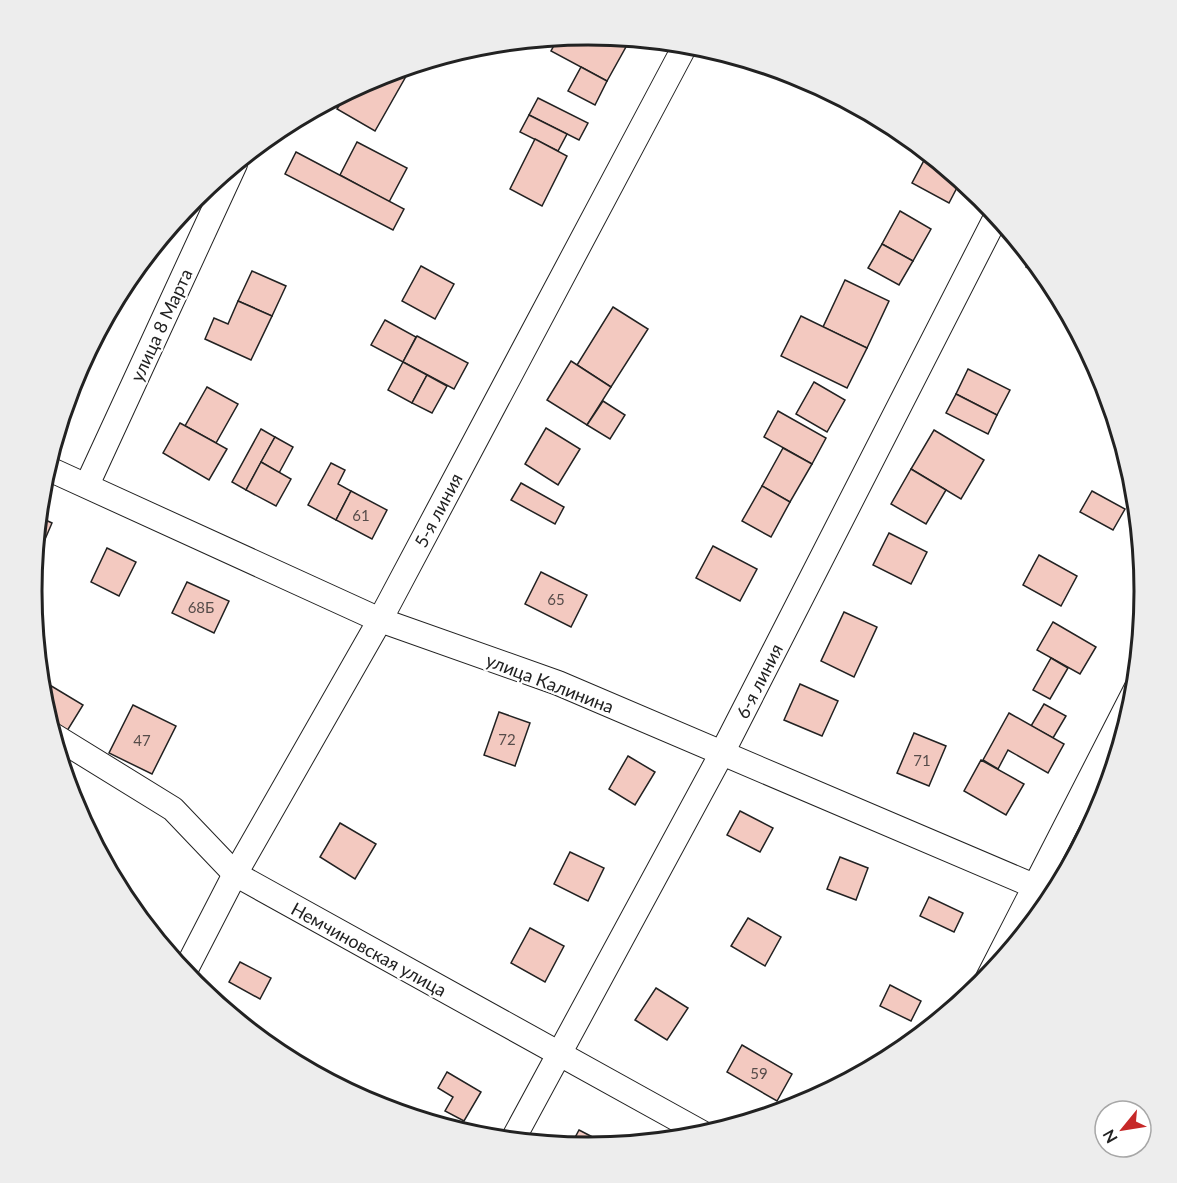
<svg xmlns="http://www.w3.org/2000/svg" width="1177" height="1183" font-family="Lato,sans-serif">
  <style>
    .building { fill: #f3c9c0; stroke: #222; stroke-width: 1.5 }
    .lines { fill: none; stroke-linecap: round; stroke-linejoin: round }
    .street-casing { stroke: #222; stroke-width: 26 }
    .street { stroke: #fff; stroke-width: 24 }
    .labels { text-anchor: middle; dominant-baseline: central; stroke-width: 4.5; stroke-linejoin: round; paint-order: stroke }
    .number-label { font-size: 15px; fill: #564c4a }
    .street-label { font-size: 18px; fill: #222; stroke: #fff }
    .rim { fill: none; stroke: #222; stroke-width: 3 }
  </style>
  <rect width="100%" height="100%" fill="#fff"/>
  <g class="building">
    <polygon points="589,35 611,37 627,45 607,81 551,51 558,38"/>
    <polygon points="581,67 607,81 595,105 568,91"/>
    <polygon points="404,68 409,71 375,131 337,109 347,92 376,77"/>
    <polygon points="538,98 588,123 579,140 529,115"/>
    <polygon points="529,115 567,134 558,151 520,132"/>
    <polygon points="535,139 567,156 542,206 510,189"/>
    <polygon points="357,142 407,168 389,202 340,175"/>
    <polygon points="296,152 404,209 393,230 285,174"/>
    <polygon points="928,153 961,180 949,203 912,183"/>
    <polygon points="900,211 931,229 913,261 882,244"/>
    <polygon points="882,244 913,261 899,285 868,268"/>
    <polygon points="1032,258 1052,282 1026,267"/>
    <polygon points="421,266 454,284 435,319 402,301"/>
    <polygon points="252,271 286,286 272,316 238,301"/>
    <polygon points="845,280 889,301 867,348 823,327"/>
    <polygon points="238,301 272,316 251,360 205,339 214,318 228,324"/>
    <polygon points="613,307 648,329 611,387 577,365"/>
    <polygon points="801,316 867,348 847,388 781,356"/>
    <polygon points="385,320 416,337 403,362 371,345"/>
    <polygon points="417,336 468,363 454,389 403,362"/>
    <polygon points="571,361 611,387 587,425 547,400"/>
    <polygon points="403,362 427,375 412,403 388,390"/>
    <polygon points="968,369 1010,390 997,415 956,394"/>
    <polygon points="427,375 447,386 432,413 412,403"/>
    <polygon points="814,382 845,400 827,432 796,414"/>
    <polygon points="207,387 238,404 216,443 185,426"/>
    <polygon points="956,394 997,415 988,434 946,413"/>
    <polygon points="603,401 625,415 610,439 587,425"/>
    <polygon points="778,411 826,438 812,464 764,437"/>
    <polygon points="180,423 227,449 209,480 163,453"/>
    <polygon points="546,428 580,449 558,485 525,464"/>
    <polygon points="261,429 275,437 246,490 232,482"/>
    <polygon points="934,430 984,460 961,499 911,469"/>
    <polygon points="275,437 293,447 279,473 261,462"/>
    <polygon points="783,448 812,464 790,502 762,486"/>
    <polygon points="261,462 291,479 276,506 246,490"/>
    <polygon points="331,463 345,470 338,484 351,491 336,520 308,505"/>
    <polygon points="911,469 946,490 926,524 891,504"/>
    <polygon points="521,483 564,507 555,524 511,500"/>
    <polygon points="762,486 790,502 771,537 742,521"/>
    <polygon points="351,491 387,510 372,539 336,520"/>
    <polygon points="1092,491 1125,509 1113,530 1080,512"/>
    <polygon points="39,517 52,523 34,565"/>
    <polygon points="889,533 927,552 911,584 873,565"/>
    <polygon points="713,546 757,569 740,601 696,578"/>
    <polygon points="107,548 136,562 119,596 91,582"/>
    <polygon points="1039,555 1077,576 1061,606 1023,585"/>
    <polygon points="541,572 587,595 571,627 525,604"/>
    <polygon points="187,582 229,601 214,633 172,613"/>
    <polygon points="844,612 877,627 854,677 821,661"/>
    <polygon points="1053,622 1096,647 1080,674 1037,650"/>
    <polygon points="1051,658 1068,668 1050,699 1033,690"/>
    <polygon points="48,684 83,705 67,731 48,720 42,695"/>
    <polygon points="800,684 838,701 822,736 784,720"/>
    <polygon points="1044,704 1066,716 1053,738 1031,726"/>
    <polygon points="133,705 176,726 152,774 109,753"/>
    <polygon points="499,712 530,723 515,766 484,755"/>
    <polygon points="1009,713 1064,744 1048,773 1008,750 998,769 983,760"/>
    <polygon points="914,733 946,746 929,786 897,773"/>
    <polygon points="628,756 655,772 635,805 609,789"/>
    <polygon points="981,760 1024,784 1006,815 964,791"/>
    <polygon points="740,811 773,828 760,852 727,835"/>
    <polygon points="340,823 376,844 355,879 320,857"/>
    <polygon points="570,852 604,868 588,901 554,884"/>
    <polygon points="840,857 868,868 856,900 827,889"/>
    <polygon points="929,897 963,913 954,932 920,916"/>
    <polygon points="748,918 781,937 765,966 731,946"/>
    <polygon points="530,928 564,946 545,982 511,963"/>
    <polygon points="240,962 271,978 260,999 229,982"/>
    <polygon points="890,985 921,1001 911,1021 880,1006"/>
    <polygon points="656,988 688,1008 667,1040 635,1020"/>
    <polygon points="742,1045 792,1074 777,1101 727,1072"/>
    <polygon points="447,1072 481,1092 464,1121 445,1111 453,1097 438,1088"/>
    <polygon points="842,1074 852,1079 835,1088"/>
    <polygon points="579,1130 610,1146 570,1147"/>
  </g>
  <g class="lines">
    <g class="street-casing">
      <g id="street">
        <polyline points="47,468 380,620 558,683 1055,895"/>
        <polyline points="87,485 235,164"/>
        <polyline points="53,735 173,809 235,874 706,1135"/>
        <polyline points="184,973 235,874 380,620 686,44"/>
        <polyline points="988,978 1136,689"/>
        <polyline points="512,1141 722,753 997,215"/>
      </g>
    </g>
    <use href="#street" class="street"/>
  </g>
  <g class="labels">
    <g class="number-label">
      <text x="361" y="515">61</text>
      <text x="556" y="599">65</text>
      <text x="201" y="607">68Б</text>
      <text x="507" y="739">72</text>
      <text x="142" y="740">47</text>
      <text x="922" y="760">71</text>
      <text x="759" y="1073">59</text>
    </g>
    <g class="street-label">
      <text transform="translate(161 325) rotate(-65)">улица 8 Марта</text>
      <text transform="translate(438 510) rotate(-62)">5-я линия</text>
      <text transform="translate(759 681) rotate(-63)">6-я линия</text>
      <text transform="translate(550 683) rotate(21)">улица Калинина</text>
      <text transform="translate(369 949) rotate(29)">Немчиновская улица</text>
    </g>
  </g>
  <path d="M0 0H1177V1183H0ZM42 591a546 546 0 1 1 1092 0a546 546 0 1 1-1092 0Z" fill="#ededed" fill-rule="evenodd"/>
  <path class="rim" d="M42 591a546 546 0 1 1 1092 0a546 546 0 1 1-1092 0Z"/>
  <g transform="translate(1123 1129) rotate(240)"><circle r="28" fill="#ffffff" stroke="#a7a7a7" stroke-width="1.5"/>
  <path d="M0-4.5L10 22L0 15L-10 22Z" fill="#c62828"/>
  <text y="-9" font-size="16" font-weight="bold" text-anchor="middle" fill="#222222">N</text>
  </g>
</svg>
